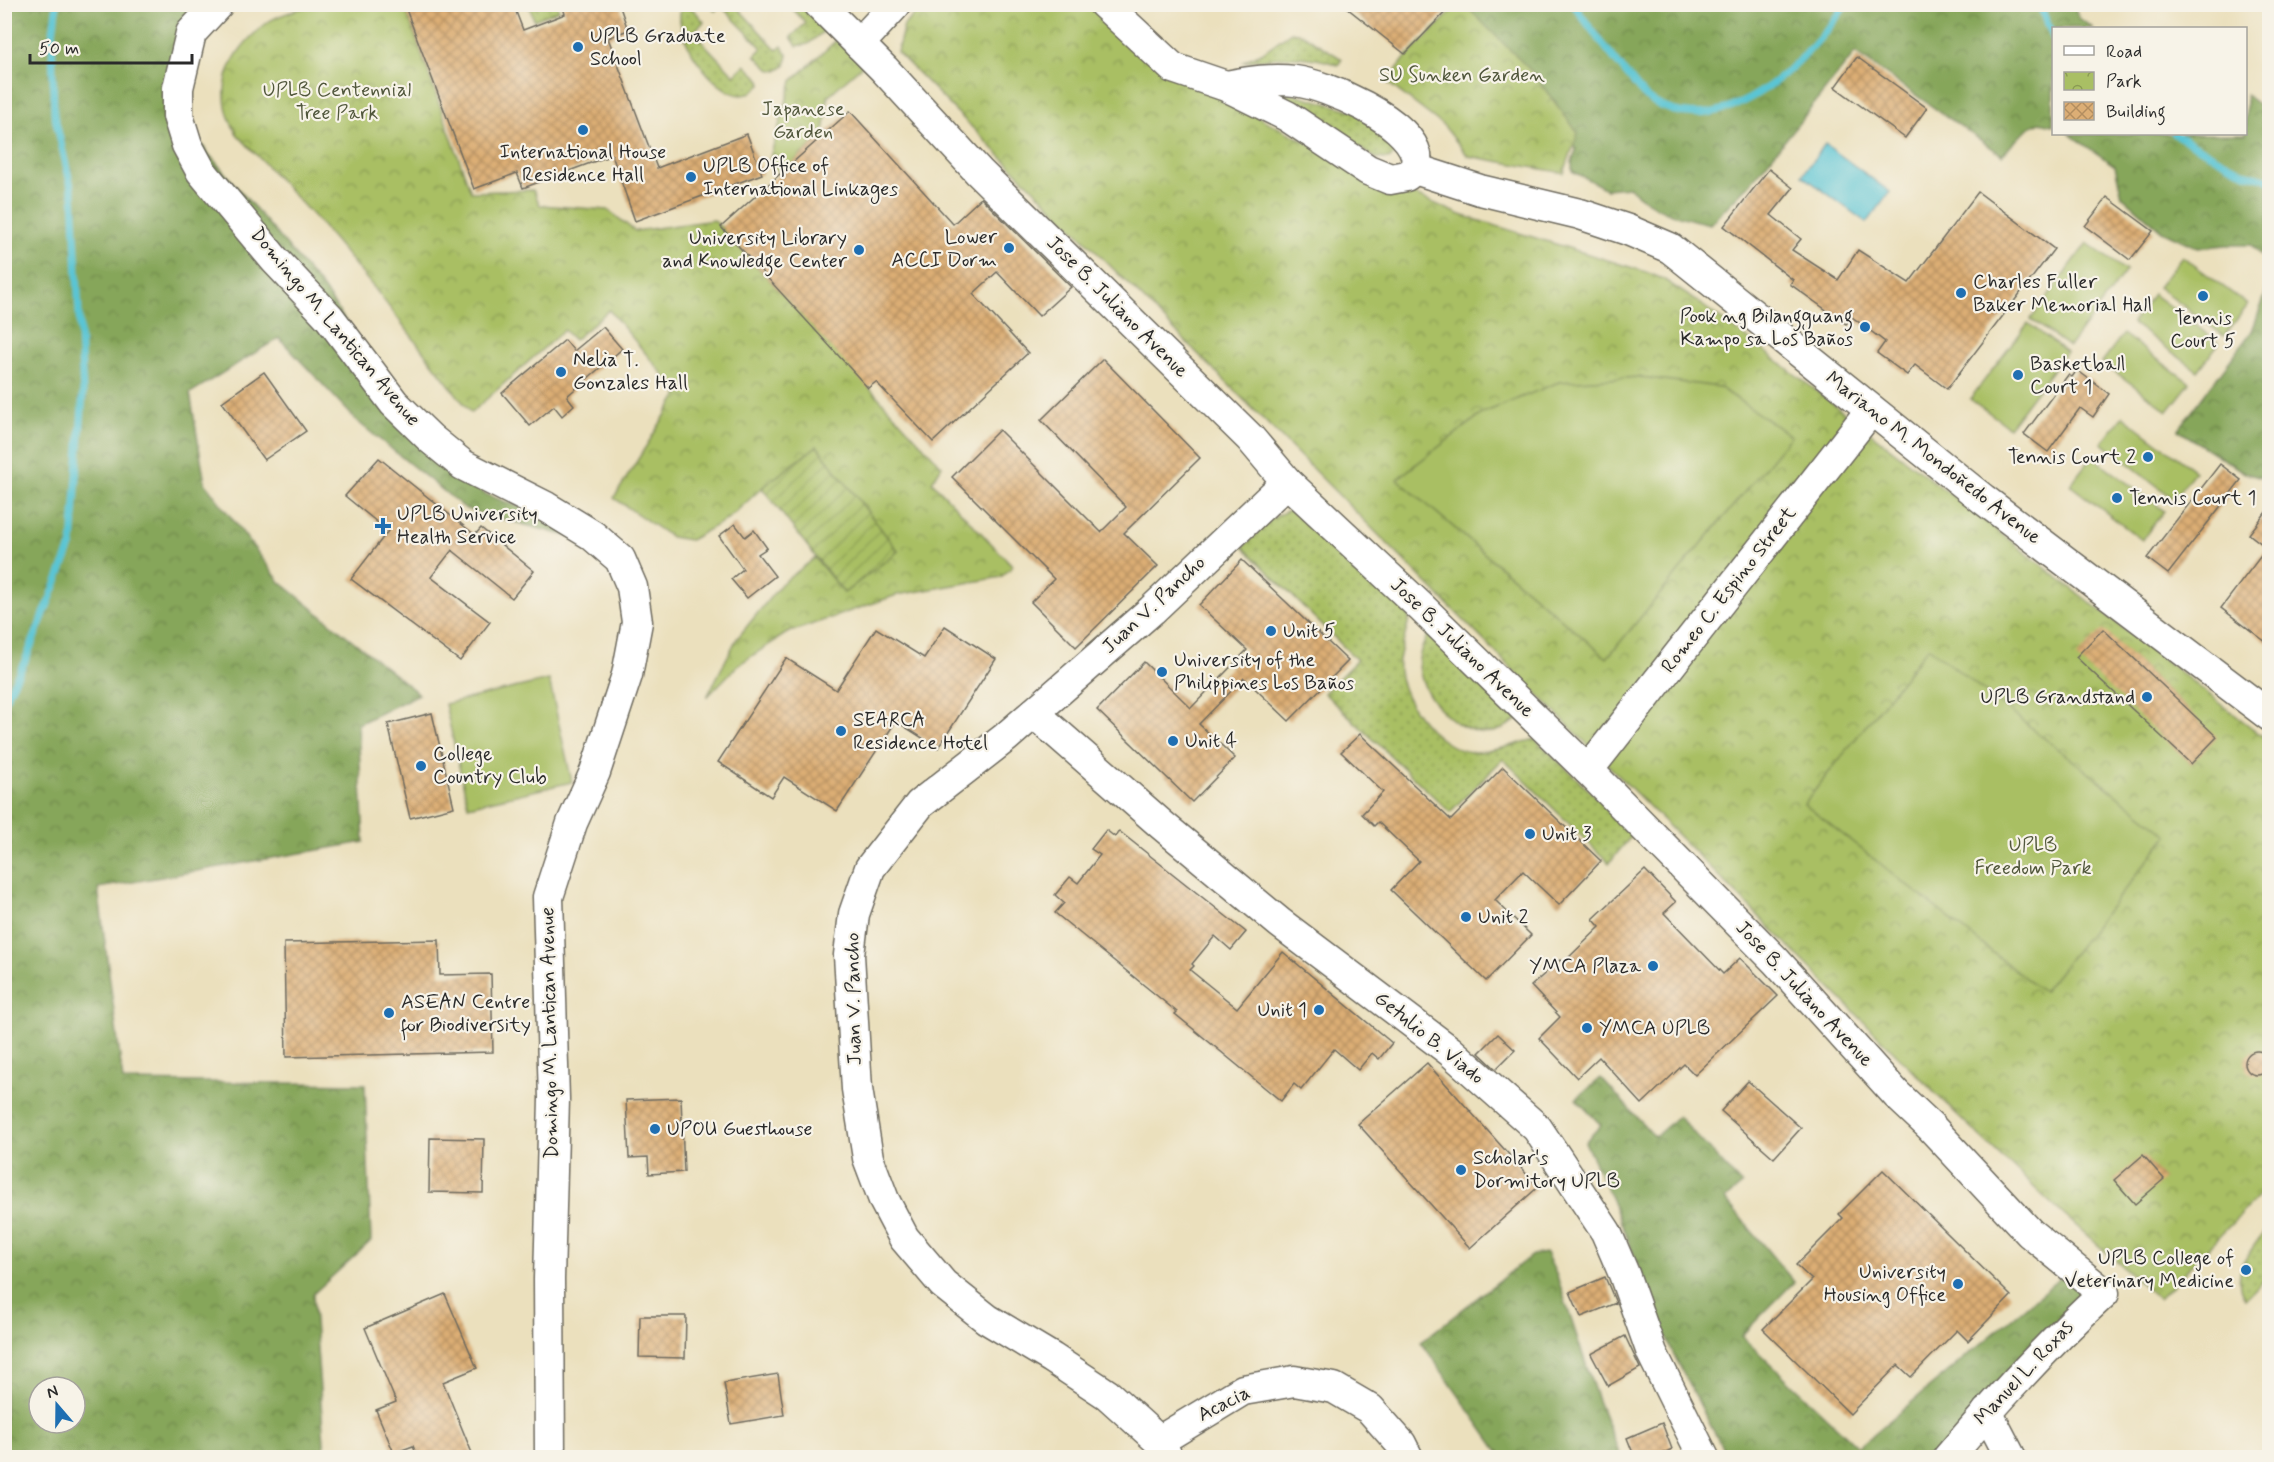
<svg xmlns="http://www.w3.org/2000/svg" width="2274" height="1462" font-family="Mynerve,sans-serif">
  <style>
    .grass { fill: url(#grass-dots); stroke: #6a7548; stroke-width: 1.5 }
    .forest { fill: url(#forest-crowns); stroke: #586842; stroke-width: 1.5; fill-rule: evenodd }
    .park { fill: url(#park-crowns); stroke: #6a7548; stroke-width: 1.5 }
    .garden { fill: url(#garden-furrows); stroke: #6a7548; stroke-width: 1.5 }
    .pitch { fill: #a9bf64; stroke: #6a7548; stroke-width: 1.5 }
    .water { fill: #5ac5d4; stroke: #427880; stroke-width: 1.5 }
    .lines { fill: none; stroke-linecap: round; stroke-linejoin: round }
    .stream { stroke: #5ac5d4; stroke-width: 7 }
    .building { fill: url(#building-cross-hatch) }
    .minor-casing { stroke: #6e6a5e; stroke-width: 33 }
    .minor { stroke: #fff; stroke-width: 30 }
    .poi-dot { fill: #1f6fb2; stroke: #f7f3e8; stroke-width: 2 }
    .labels { text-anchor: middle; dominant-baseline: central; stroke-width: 4.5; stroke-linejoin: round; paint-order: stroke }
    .poi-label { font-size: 20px; fill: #2b2b2b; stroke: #f7f3e8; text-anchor: start }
    .park-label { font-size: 20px; fill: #51573c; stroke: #f7f3e8 }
    .street-label { font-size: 20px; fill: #2b2b2b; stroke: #f7f3e8 }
  </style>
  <defs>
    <pattern id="grass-dots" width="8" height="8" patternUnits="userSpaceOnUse" patternTransform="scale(1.5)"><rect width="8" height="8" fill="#a9bf64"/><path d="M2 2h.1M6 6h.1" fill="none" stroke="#8a9b53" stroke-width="1.8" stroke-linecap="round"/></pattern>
    <pattern id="forest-crowns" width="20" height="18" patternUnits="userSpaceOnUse" patternTransform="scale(1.5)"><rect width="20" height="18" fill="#86a65a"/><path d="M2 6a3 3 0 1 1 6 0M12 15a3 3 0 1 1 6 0" fill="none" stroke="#6e874b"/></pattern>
    <pattern id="park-crowns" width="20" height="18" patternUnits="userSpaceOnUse" patternTransform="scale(1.5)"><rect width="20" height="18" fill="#a9bf64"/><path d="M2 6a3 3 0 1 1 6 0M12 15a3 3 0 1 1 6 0" fill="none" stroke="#8a9b53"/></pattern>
    <pattern id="garden-furrows" width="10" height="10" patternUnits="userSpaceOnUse" patternTransform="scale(1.5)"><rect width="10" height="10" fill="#a9bf64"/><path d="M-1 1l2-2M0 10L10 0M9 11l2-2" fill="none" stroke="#8a9b53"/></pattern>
    <pattern id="building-cross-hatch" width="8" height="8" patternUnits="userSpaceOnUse" patternTransform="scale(1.5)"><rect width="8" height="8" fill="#dcae75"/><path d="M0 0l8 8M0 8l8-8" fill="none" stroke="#b38e60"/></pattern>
  </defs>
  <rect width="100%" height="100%" fill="#f7f3e8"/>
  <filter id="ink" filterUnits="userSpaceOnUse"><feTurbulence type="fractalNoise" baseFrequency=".0167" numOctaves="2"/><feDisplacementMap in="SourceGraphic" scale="12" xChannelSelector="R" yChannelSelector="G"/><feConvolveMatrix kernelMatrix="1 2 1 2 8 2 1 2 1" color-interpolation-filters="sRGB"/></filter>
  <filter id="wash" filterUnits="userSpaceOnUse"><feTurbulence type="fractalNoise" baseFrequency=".008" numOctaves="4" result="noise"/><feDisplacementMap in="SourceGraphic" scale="24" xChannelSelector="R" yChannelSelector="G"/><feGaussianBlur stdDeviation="1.35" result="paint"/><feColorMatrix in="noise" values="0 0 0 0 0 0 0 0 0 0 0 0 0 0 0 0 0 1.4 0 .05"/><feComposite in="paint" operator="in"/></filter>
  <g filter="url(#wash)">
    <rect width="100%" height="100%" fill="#ebe0bd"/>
    <g class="grass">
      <polygon points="529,5 557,5 559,10 534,20"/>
      <polygon points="709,5 735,5 777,50 782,46 788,56 785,66 777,71 769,69 755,55 762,48 721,6 715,11"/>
      <polygon points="789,5 808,5 825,30 808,44 797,46 791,37 806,23"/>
      <path d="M687 6 695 11 704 22 693 32 734 75 745 65 761 80 762 84C757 89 750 95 742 95 715 95 672 35 681 9Z"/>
      <path d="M1291 32 1302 34 1342 59 1338 65C1306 53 1275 57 1242 62L1263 52Z"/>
      <polygon points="1270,87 1357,112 1397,147 1393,156 1388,159 1376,158 1273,95"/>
      <path d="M1292 508 1304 509 1410 610C1409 627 1402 643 1399 660 1395 696 1435 748 1471 752 1491 753 1515 744 1535 739L1634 833 1609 863 1503 759 1450 812 1324 693 1357 660 1243 547 1271 519Z"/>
      <path d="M1430 630 1519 719C1512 723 1502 730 1494 732 1458 738 1417 695 1419 660 1419 651 1426 639 1430 630Z"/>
      <path d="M2269 1226V1284L2264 1280 2245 1299C2228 1273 2253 1247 2269 1226Z"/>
    </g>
    <g class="forest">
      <path d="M2073 4 2079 18 2093 28H2054L2053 125 2040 122 2028 128 2002 155 1855 53 1754 179 1710 224C1675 216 1656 212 1629 187L1606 189 1572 171V162L1576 150 1566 130 1540 109 1538 75 1492 64 1470 33 1468 5Z"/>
      <path d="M5 5H210L185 120 207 152 322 287 378 368 426 447 485 494 571 527 589 542 466 509 358 422 279 338 190 393 205 483 280 582 419 694 358 724 364 842 98 888 123 1081 365 1084 371 1241 313 1294 325 1457 5 1458ZM39 1387H75V1423H39Z"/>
      <polygon points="2246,95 2269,112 2269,263 2251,245 2226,245 2198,248 2162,231 2122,196 2115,166 2069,134 2246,134"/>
      <polygon points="2269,267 2269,480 2245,473 2178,430 2252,331 2266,293"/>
      <polygon points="1601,1078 1655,1137 1678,1116 1742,1185 1725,1199 1794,1282 1741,1336 1858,1447 2072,1268 2095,1289 1940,1457 1727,1457 1672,1351 1612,1200 1585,1142 1601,1125 1576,1099"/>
      <polygon points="1546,1253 1557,1276 1597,1398 1621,1457 1502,1457 1421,1342 1532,1255"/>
    </g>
    <g class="park">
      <path d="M312 5H404L471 192 533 190 540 205 608 210 635 231 714 220 942 466 932 482 1013 566 1001 577 897 595 787 633 738 665 707 697 736 640 781 584 815 558 844 593 898 551 817 446 762 488 728 519 690 540 671 537 614 498 679 393 609 310 574 340 564 330 471 413 376 290 318 221 237 134C216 100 223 65 251 37 257 31 265 23 273 19 285 13 299 9 312 5Z"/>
      <polygon points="924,5 1101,5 1175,74 1374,177 1461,215 1643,271 1663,279 1698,302 1783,365 2269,741 2269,1185 2159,1299 2055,1207 1949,1107 897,52 904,25"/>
      <polygon points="1458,5 1465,5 1531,71 1578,133 1564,173 1468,156 1444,126 1387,82 1407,56"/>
      <polygon points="843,34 866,62 828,96 825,127 819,139 781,173 769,161 792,81"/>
    </g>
    <polygon class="garden" points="817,446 898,551 844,593 762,488"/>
    <g class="pitch">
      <polygon points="2087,243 2126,271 2069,347 2031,319"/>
      <polygon points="2182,256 2248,305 2224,336 2158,287"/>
      <polygon points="2153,294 2219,343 2198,371 2132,323"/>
      <polygon points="2028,323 2066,352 2009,427 1970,399"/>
      <polygon points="2123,334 2190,383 2168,411 2102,362"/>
      <polygon points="1640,377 1719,387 1791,436 1607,658 1397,479 1483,413 1559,382"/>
      <polygon points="2123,416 2195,471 2174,499 2102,443"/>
      <polygon points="2092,456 2164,511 2142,540 2070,485"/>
      <polygon points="1928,647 2168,835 2043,992 1804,804"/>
      <polygon points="549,680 572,782 468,806 445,704"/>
    </g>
    <polygon class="water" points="1825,144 1890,192 1867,223 1802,175"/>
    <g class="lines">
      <g class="stream">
        <path d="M1573 4C1591 29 1609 53 1629 77 1635 84 1642 95 1650 100 1724 147 1807 62 1846 4"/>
        <polyline points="2039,4 2054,39"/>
        <polyline points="2174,134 2245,173 2270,180"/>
        <polyline points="4,701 25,661 72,544 83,393 73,195 54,113 52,39 57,4"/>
      </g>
    </g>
    <g id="blocks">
      <g class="building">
        <polygon points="404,4 513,4 523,30 565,14 562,4 619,4 628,30 608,38 657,168 747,134 762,174 635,221 612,155 523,188 517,173 474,189"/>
        <polygon points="1342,4 1453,4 1405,54"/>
        <polygon points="1857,57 1927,108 1905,138 1835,87"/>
        <polygon points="850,111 953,224 981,198 1071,287 1039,316 997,272 973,294 1028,353 933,442 876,382 868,388 721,227"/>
        <polygon points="1769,169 1793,188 1771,215 1801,239 1792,250 1838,280 1858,250 1909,283 1978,192 2054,249 1947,389 1915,365 1907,375 1877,353 1885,342 1852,317 1846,324 1790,284 1793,280 1724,226"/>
        <polygon points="2107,197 2153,231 2130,260 2085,226"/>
        <polygon points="603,327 622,349 567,396 574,405 562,416 554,406 530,426 502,393 565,340 574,351"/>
        <polygon points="1103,359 1200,458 1124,533 1158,566 1076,647 1031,602 1054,579 952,477 999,430 1101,532 1126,507 1041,420"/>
        <polygon points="2077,370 2109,394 2093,417 2080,408 2048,452 2024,434 2068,375 2072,377"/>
        <polygon points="264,372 306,431 264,460 222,402"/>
        <polygon points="379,458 475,535 481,528 534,571 512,598 452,550 431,577 490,622 460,661 351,579 388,531 345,496"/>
        <polygon points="2220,464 2241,480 2168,574 2147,558"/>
        <polygon points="2270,507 2270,645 2221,608 2267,548 2249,534"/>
        <polygon points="735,524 745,537 754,530 767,548 758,554 775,576 747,598 731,579 743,569 719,536"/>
        <polygon points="1242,560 1348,661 1289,721 1244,678 1199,724 1235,758 1192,802 1097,710 1144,662 1191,708 1247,650 1199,605"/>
        <polygon points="945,626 996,659 938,748 896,721 837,811 784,777 771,797 718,762 786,658 836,690 876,628 924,658"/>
        <polygon points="2103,629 2217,737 2191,764 2076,657"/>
        <polygon points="432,713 454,807 410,818 388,724"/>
        <polygon points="1360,734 1451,820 1503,767 1601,861 1559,905 1523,871 1495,900 1531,935 1486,981 1391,890 1419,861 1378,822 1374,826 1362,814 1383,792 1341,752"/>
        <polygon points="1106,830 1115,837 1119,831 1246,932 1231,950 1215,936 1192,964 1194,966 1190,970 1237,1008 1283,952 1392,1043 1379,1059 1372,1053 1358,1070 1334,1049 1301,1090 1294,1084 1281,1101 1175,1014 1177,1012 1055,913 1064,903 1055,895 1070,877 1078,883 1100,855 1091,849"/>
        <polygon points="1645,870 1676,902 1664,913 1723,974 1740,958 1778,996 1695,1075 1684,1064 1642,1104 1599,1057 1577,1078 1539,1038 1560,1017 1531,986 1560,960 1563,963 1600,927 1593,919"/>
        <polygon points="439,940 440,975 491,974 493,1052 286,1057 284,943"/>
        <polygon points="1498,1034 1515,1050 1496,1069 1479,1053"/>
        <circle cx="2257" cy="1063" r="12"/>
        <polygon points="1427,1063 1538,1187 1470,1248 1358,1124"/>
        <polygon points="1748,1081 1801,1128 1774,1158 1721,1111"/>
        <polygon points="681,1098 684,1172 649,1174 648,1157 629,1158 626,1100"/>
        <polygon points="430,1138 484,1139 483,1193 429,1192"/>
        <polygon points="2143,1155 2164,1179 2135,1204 2114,1180"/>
        <polygon points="1883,1170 2011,1296 1968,1341 1957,1330 1911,1377 1898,1365 1850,1414 1763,1329 1812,1280 1796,1265 1843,1218 1839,1214"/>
        <polygon points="1605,1277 1616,1303 1581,1317 1570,1292"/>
        <polygon points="445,1294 477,1368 443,1382 474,1458 418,1458 413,1446 394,1453 376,1410 396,1402 365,1328"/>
        <polygon points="640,1316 686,1316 685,1358 639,1357"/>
        <polygon points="1625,1336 1640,1368 1608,1386 1591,1354"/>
        <polygon points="778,1374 784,1415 731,1424 724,1383"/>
        <polygon points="1662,1423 1672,1449 1653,1458 1635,1458 1627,1438"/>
      </g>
    </g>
  </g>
  <g filter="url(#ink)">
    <use href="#blocks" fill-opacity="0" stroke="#6e6a5e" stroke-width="1.5"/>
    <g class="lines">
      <g class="minor-casing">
        <g id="minor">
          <polyline points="218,4 191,33 178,88 178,116 187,145 201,171 275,260 329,317 394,403 431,439 463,465 546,507 592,535 620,559 632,587 637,622 627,675 595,772 572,823 548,897 554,1099 549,1279 550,1458"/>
          <path d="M819 4 884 69 979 172 1250 438 1287 482 1422 608 1588 770 1776 961 1897 1095 1930 1126 2030 1233 2104 1293C2048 1344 1997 1400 1948 1458"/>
          <path d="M1104 4 1173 68 1226 86 1287 116 1368 170 1390 179 1406 176 1415 169C1416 164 1417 159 1416 155 1408 120 1327 85 1295 81 1271 78 1249 82 1226 86"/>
          <polyline points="859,44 896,4"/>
          <polyline points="1415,169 1480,190 1580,214 1628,230 1670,248 1983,499 2270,716"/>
          <polyline points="1034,713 1162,825 1280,923 1450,1051 1537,1128 1606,1232 1624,1274 1652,1353 1704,1458"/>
          <polyline points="1588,770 1871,410"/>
          <polyline points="1987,1412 2011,1458"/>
          <polyline points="1159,1441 1243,1390 1294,1381 1334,1388 1370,1409 1401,1444 1408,1458"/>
          <polyline points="1168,1458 1159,1441 1108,1395 1052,1358 987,1319 943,1284 904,1238 884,1200 868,1158 857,1089 849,955 854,914 870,868 920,804 1005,738 1152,610 1287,482"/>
        </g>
      </g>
      <use href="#minor" class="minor"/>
    </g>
  </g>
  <g class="poi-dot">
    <circle cx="578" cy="47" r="6"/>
    <circle cx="583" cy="130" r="6"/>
    <circle cx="691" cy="177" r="6"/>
    <circle cx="1009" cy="248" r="6"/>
    <circle cx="859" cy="250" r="6"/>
    <circle cx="1961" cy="293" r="6"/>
    <circle cx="2203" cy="296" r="6"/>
    <circle cx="1865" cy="327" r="6"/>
    <circle cx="561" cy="372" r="6"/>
    <circle cx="2018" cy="375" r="6"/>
    <circle cx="2148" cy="457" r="6"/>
    <circle cx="2117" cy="498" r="6"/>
    <path d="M380 517h6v6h6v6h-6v6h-6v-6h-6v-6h6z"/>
    <circle cx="1271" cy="631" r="6"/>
    <circle cx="1162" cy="672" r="6"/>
    <circle cx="2147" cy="697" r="6"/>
    <circle cx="841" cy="731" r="6"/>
    <circle cx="1173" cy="741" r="6"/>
    <circle cx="421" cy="766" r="6"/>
    <circle cx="1530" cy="834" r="6"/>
    <circle cx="1466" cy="917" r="6"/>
    <circle cx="1653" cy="966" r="6"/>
    <circle cx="1319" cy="1010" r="6"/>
    <circle cx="389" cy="1013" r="6"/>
    <circle cx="1587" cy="1028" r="6"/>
    <circle cx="655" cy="1129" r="6"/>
    <circle cx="1461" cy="1170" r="6"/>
    <circle cx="2246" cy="1270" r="6"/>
    <circle cx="1958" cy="1284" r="6"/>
  </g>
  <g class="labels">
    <g class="poi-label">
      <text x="590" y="36">UPLB Graduate<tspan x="590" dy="23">School</tspan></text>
      <text x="583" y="152" text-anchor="middle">International House<tspan x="583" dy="23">Residence Hall</tspan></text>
      <text x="703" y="166">UPLB Office of<tspan x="703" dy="23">International Linkages</tspan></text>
      <text x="997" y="237" text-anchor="end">Lower<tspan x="997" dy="23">ACCI Dorm</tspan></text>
      <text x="847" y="238" text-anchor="end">University Library<tspan x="847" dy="23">and Knowledge Center</tspan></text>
      <text x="1973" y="282">Charles Fuller<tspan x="1973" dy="23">Baker Memorial Hall</tspan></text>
      <text x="1853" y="316" text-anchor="end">Pook ng Bilangguang<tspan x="1853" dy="23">Kampo sa Los Baños</tspan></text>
      <text x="2203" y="318" text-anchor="middle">Tennis<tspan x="2203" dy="23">Court 5</tspan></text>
      <text x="573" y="360">Nelia T.<tspan x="573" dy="23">Gonzales Hall</tspan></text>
      <text x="2030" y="364">Basketball<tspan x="2030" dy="23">Court 1</tspan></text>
      <text x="2136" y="457" text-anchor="end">Tennis Court 2</text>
      <text x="2129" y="498">Tennis Court 1</text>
      <text x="397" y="514">UPLB University<tspan x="397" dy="23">Health Service</tspan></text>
      <text x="1283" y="631">Unit 5</text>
      <text x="1174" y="660">University of the<tspan x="1174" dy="23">Philippines Los Baños</tspan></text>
      <text x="2135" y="697" text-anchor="end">UPLB Grandstand</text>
      <text x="853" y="720">SEARCA<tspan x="853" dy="23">Residence Hotel</tspan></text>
      <text x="1185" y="741">Unit 4</text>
      <text x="433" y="754">College<tspan x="433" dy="23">Country Club</tspan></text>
      <text x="1542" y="834">Unit 3</text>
      <text x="1478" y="917">Unit 2</text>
      <text x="1641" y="966" text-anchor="end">YMCA Plaza</text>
      <text x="401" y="1002">ASEAN Centre<tspan x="401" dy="23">for Biodiversity</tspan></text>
      <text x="1307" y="1010" text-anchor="end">Unit 1</text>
      <text x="1599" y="1028">YMCA UPLB</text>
      <text x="667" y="1129">UPOU Guesthouse</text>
      <text x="1473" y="1158">Scholar's<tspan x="1473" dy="23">Dormitory UPLB</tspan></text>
      <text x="2234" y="1258" text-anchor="end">UPLB College of<tspan x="2234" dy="23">Veterinary Medicine</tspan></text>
      <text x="1946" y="1272" text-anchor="end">University<tspan x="1946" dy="23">Housing Office</tspan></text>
    </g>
    <g class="park-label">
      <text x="1462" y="75">SU Sunken Garden</text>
      <text x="337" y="90">UPLB Centennial<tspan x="337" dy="23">Tree Park</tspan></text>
      <text x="803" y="109">Japanese<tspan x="803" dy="23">Garden</tspan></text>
      <text x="2033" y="845">UPLB<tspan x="2033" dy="23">Freedom Park</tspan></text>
    </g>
    <g class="street-label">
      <text transform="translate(1117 307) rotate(45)">Jose B. Juliano Avenue</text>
      <text transform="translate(335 327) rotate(50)">Domingo M. Lantican Avenue</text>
      <text transform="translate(1933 458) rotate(38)">Mariano M. Mondoñedo Avenue</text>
      <text transform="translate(1729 590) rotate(-52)">Romeo C. Espino Street</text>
      <text transform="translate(1154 605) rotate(-43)">Juan V. Pancho</text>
      <text transform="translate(1462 648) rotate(44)">Jose B. Juliano Avenue</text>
      <text transform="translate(1804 994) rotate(47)">Jose B. Juliano Avenue</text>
      <text transform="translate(854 999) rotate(-91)">Juan V. Pancho</text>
      <text transform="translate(550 1033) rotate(-91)">Domingo M. Lantican Avenue</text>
      <text transform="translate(1429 1038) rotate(39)">Getulio B. Viado</text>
      <text transform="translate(2024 1373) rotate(-47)">Manuel L. Roxas</text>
      <text transform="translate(1224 1404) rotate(-27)">Acacia</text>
    </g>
  </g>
  <rect width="2274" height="1462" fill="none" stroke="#f7f3e8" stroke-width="24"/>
  <rect x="2052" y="27" width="195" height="108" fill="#f7f3e8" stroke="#a5a39c" stroke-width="1.5"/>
  <rect x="2064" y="46" width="30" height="9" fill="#ffffff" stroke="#a5a39c" stroke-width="1.5"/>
  <text x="2106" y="57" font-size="18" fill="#2b2b2b">Road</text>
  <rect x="2064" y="72" width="30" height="18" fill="url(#park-crowns)" stroke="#a5a39c" stroke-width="1.5"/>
  <text x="2106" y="87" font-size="18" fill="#2b2b2b">Park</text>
  <rect x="2064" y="102" width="30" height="18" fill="url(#building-cross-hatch)" stroke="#a5a39c" stroke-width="1.5"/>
  <text x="2106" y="117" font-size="18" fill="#2b2b2b">Building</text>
  <g transform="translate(57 1405) rotate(340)"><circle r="28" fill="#f7f3e8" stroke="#a5a39c" stroke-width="1.5"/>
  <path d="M0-4.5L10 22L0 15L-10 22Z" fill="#1f6fb2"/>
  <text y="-9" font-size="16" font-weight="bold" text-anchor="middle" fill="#2b2b2b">N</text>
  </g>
  <path d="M30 54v9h162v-9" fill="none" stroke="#2b2b2b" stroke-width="3"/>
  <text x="39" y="54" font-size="18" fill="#2b2b2b" stroke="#f7f3e8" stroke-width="4.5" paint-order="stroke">50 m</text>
</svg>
